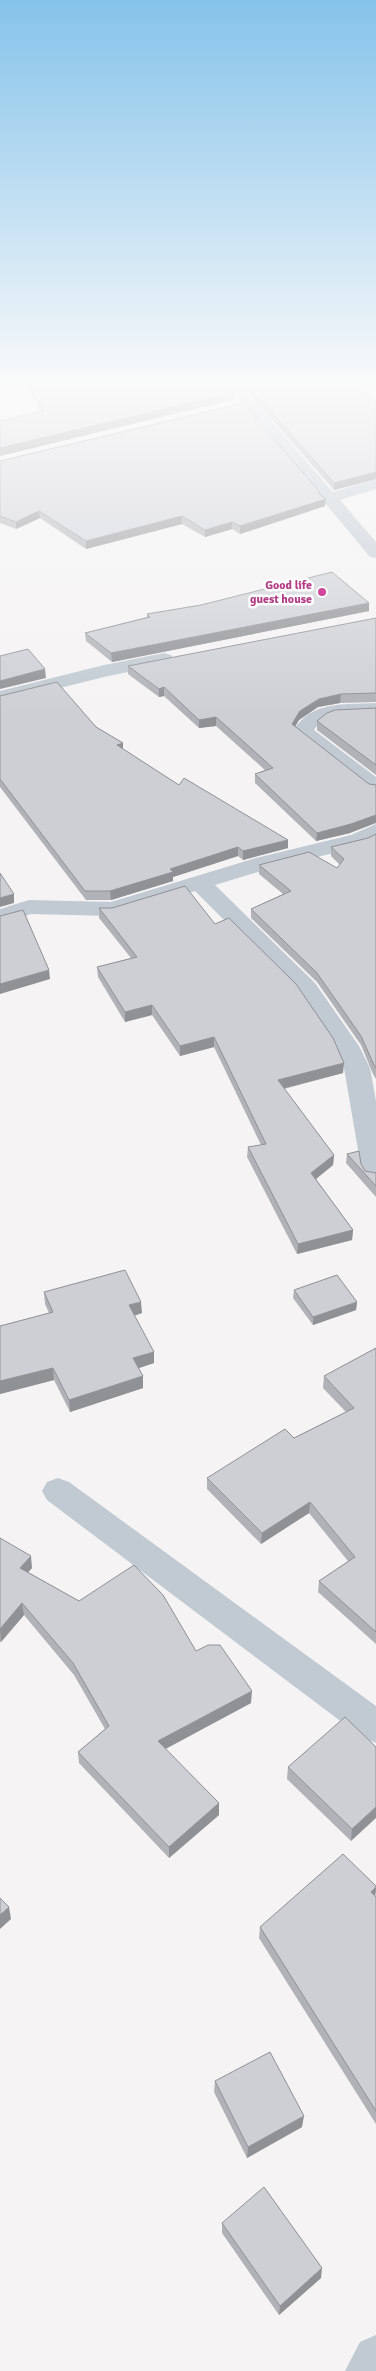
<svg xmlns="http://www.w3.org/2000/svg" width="376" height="2371" font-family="Signika,sans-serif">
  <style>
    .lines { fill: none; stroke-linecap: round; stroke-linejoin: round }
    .street { fill: #c1cad2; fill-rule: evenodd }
    .wall { fill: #b0b2b7 }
    .shaded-wall { fill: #909195 }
    .building { fill: #cdcfd5; stroke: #909195 }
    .hotel-dot { fill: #d1479c; stroke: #fff; stroke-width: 2 }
    .labels { text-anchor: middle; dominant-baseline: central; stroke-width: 5; stroke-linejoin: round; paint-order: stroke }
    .far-hotel-label { font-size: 12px; font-weight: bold; fill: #b23c85; stroke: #fff; text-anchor: end }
  </style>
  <rect width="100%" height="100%" fill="#f5f3f3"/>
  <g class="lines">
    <g class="street">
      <polygon points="223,382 238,382 333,492 376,479 376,489 340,500 376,542 376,558 370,557 325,503 321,502 320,497"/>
      <polygon points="164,653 171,655 174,659 171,663 104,677 0,703 0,691 104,665"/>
      <path d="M376 703V715C357 716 326 711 314 730L376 777V793L369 791 293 731C312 700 343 705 376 703Z"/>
      <polygon points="376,824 376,840 367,845 271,868 215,885 315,983 359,1046 370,1068 376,1101 376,1182 366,1180 362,1173 344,1068 334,1047 297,993 195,891 112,916 31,914 0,924 0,909 29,900 111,902 256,858 351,835"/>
      <polygon points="58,1478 69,1482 376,1706 376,1743 363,1738 47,1500 42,1491 47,1482"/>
      <polygon points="376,2335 376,2371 345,2371 360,2342"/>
    </g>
  </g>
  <g class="wall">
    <polygon points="24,382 226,382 235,399 0,456 0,421 41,412"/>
    <polygon points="239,382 346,382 376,402 376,479 334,490"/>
    <polygon points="0,461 320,495 325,506 240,534 232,529 205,537 182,524 86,549 40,518 16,529 0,523"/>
    <polygon points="369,611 112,662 86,641 85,633 147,617 147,614"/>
    <polygon points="376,618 376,702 340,703 318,707 299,720 295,726 350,833 316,841 255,783 255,774 265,770 216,726 199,728 164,696 159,697 128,674 128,666"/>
    <polygon points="0,696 96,727 123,743 123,750 179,785 288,848 243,860 238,856 173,877 173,881 111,900 86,900 0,787"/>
    <polygon points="376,708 376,775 317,730 317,721"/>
    <polygon points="376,834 376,1079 373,1074 361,1045 317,982 251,918 251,909 283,894 259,874 259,865 337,868 340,865 331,856 331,847 368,838"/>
    <polygon points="99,908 215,924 343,1073 284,1089 334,1155 333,1165 316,1179 353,1230 352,1240 297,1254 247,1157 248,1147 261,1145 214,1047 180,1056 152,1015 125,1022 98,977 97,967 131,958 99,918"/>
    <polygon points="347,1154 361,1164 365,1171 376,1173 376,1197 346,1163"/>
    <polygon points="294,1290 357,1302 356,1310 313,1325 293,1298"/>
    <polygon points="44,1292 142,1313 134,1316 154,1363 139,1368 143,1388 70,1412 54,1380 0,1394 0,1326 49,1313 45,1304"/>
    <polygon points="376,1348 376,1644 318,1592 319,1581 348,1561 309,1513 261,1544 207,1489 207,1478 294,1438 346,1412 323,1388 324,1376"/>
    <polygon points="0,1538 32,1568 28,1572 79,1601 196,1651 251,1703 165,1749 219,1803 219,1815 169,1858 79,1763 78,1752 105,1729 74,1675 24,1615 1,1642 0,1642"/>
    <polygon points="376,1747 351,1841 287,1779 288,1767"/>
    <polygon points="376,1886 375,1896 376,1897 376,2124 259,1938 260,1927"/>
    <polygon points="215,2081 302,2127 247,2158 214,2092"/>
    <polygon points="222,2223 321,2278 279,2315 222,2233"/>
  </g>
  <g class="shaded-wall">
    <polygon points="235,392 235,399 0,456 0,448"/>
    <polygon points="376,472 376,479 334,490 334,483"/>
    <polygon points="326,499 325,506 240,534 240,526"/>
    <polygon points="39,511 40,518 16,529 16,522"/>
    <polygon points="182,516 182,524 86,549 86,541"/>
    <polygon points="232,522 232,529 205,537 205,530"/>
    <polygon points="369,603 369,611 112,662 111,653"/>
    <polygon points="45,669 46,678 0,689 0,681"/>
    <polygon points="164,687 164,696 159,697 159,689"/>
    <polygon points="341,694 340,703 318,707 299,720 292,732 292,724 300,711 319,699"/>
    <polygon points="216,717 216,726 199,728 199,720"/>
    <polygon points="123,743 123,751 117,745"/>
    <polygon points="376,815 376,823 350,833 316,841 317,833"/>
    <polygon points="288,840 288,848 243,860 243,851"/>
    <polygon points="238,847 238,856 173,877 173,881 111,900 110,891 170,869"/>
    <polygon points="14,894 14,903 0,907 0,898"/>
    <polygon points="49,970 50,979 0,994 0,984"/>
    <polygon points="152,1005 152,1015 125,1022 125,1012"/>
    <polygon points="214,1037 214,1047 180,1056 180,1046"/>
    <polygon points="344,1063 343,1073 277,1090 278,1080"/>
    <polygon points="334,1155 333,1165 311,1183 311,1173"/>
    <polygon points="353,1230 352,1240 297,1254 298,1244"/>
    <polygon points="141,1302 142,1313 129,1317 129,1305"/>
    <polygon points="357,1302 356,1310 313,1325 313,1317"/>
    <polygon points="154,1352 154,1363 133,1370 133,1358"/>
    <polygon points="53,1368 54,1380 0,1394 0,1381"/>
    <polygon points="143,1376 143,1388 70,1412 69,1400"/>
    <polygon points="310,1502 309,1513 261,1544 262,1533"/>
    <polygon points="31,1556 32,1568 21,1580 20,1568"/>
    <polygon points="22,1603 24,1615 1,1642 0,1629"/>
    <polygon points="252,1691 251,1703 158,1753 158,1741"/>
    <polygon points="219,1803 219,1815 169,1858 169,1847"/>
    <polygon points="376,1807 376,1818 351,1841 352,1829"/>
    <polygon points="376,1887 376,1890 375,1898 371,1892"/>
    <polygon points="9,1907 11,1919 0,1929 0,1915"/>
    <polygon points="304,2116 302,2127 247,2158 248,2147"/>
    <polygon points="322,2268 321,2278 279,2315 280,2306"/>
  </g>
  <g class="building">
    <polygon points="28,382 226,382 235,392 0,448 0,421 44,411"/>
    <polygon points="245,382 346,382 376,402 376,472 334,483"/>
    <polygon points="243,403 319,491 320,495 326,499 240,526 232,522 205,530 182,516 86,541 39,511 16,522 0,516 0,461"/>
    <polygon points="332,572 369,603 111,653 85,633 150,617 147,614 201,605"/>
    <polygon points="376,618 376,693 341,694 319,699 300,711 292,724 369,784 376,785 376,815 351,824 317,833 255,774 273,768 216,717 199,720 164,687 159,689 128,666"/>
    <polygon points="28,649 45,669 0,681 0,656"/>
    <polygon points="57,682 96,727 123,743 117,745 179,785 184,778 288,840 243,851 238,847 170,869 173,872 110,891 85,891 0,779 0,696"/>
    <polygon points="376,708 376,765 317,721 327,713 335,710"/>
    <polygon points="376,834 376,1068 374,1065 361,1036 317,973 251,909 291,891 259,865 309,852 337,868 344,859 331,847 368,838"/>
    <polygon points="0,873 14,894 0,898"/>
    <polygon points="185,886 215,924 229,918 296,984 333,1038 344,1063 278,1080 334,1155 311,1173 353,1230 298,1244 248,1147 266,1144 214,1037 180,1046 152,1005 125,1012 97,967 137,957 99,908 112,908"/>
    <polygon points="23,910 49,970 0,984 0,916"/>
    <polygon points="359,1151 361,1164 365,1171 376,1173 376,1186 347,1154"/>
    <polygon points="125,1270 141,1302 129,1305 154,1352 133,1358 143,1376 69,1400 53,1368 0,1381 0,1326 53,1312 44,1292"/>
    <polygon points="337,1275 357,1302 313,1317 294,1290"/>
    <polygon points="376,1348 376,1632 319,1581 355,1557 310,1502 262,1533 207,1478 285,1429 294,1438 354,1408 324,1376"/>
    <polygon points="0,1538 31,1556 20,1568 79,1601 134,1565 163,1595 196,1651 208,1645 220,1645 252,1691 158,1741 219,1803 169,1847 78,1752 109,1726 73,1663 22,1603 0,1629"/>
    <polygon points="345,1717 376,1747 376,1807 352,1829 288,1767"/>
    <polygon points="343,1854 376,1886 376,1887 371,1892 376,1897 376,2111 260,1927"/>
    <polygon points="0,1898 9,1907 0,1915"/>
    <polygon points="270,2052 304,2116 248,2147 215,2081"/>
    <polygon points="264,2187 322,2268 280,2306 222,2223"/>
  </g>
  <linearGradient id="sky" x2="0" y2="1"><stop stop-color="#85c3ea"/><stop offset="0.54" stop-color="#fafafa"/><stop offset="1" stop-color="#fafafa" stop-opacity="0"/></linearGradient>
  <rect width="376" height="714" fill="url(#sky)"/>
  <circle class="hotel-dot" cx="322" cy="592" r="5"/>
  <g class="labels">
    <g class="far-hotel-label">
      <text x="312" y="585">Good life<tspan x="312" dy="14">guest house</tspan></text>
    </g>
  </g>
</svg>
